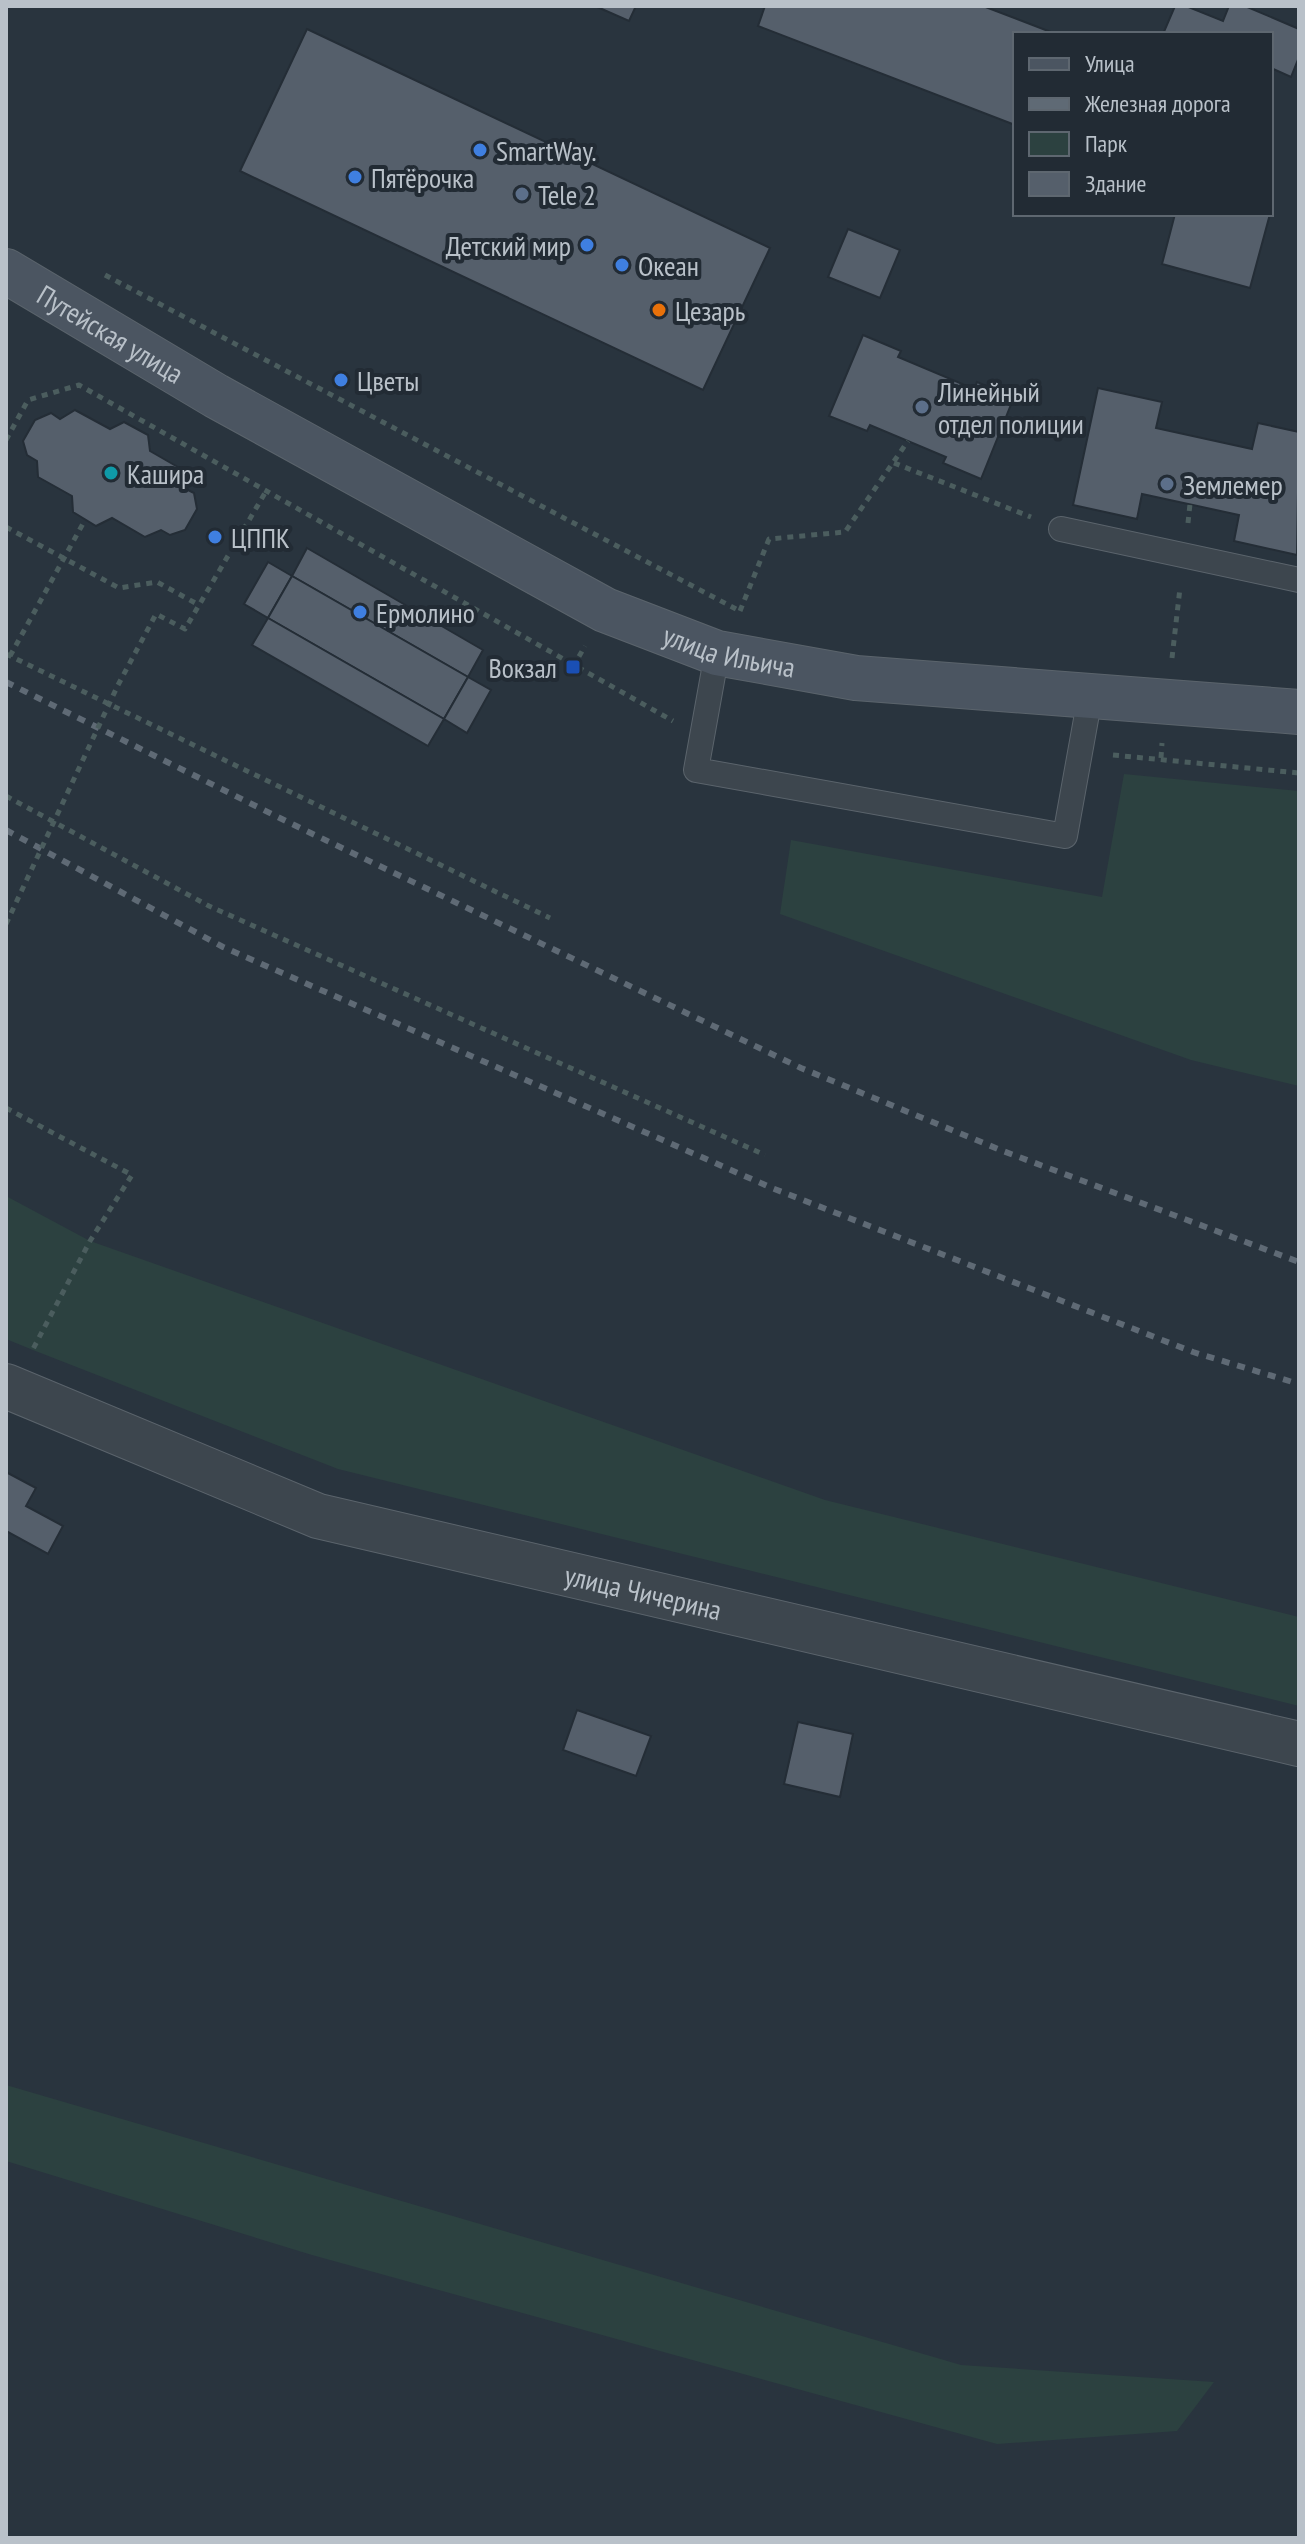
<svg xmlns="http://www.w3.org/2000/svg" width="1305" height="2544" font-family="'PT Sans Narrow',sans-serif">
  <style>
    .green { fill: #2c4140 }
    .building { fill: #555f6b; stroke: #242d36; stroke-width: 2 }
    .lines { fill: none; stroke-linecap: round; stroke-linejoin: round }
    .service-casing { stroke: #5b646c; stroke-width: 26 }
    .minor-casing { stroke: #5b646c; stroke-width: 46 }
    .secondary-casing { stroke: #5b646c; stroke-width: 46 }
    .path { stroke: #4b5d5e; stroke-width: 5; stroke-dasharray: 6 6; stroke-linecap: butt }
    .service { stroke: #3d464e; stroke-width: 24 }
    .minor { stroke: #3d464e; stroke-width: 44 }
    .secondary { stroke: #4b5561; stroke-width: 44 }
    .rail { stroke: #5f6a75; stroke-width: 6; stroke-dasharray: 8 8; stroke-linecap: butt }
    .path-bridge { stroke: #4b5d5e; stroke-width: 5; stroke-dasharray: 6 6; stroke-linecap: butt }
    .shop-dot { fill: #3f7fe0; stroke: #222b34; stroke-width: 3 }
    .service-dot { fill: #5c6f8a; stroke: #222b34; stroke-width: 3 }
    .food-dot { fill: #e8710a; stroke: #222b34; stroke-width: 3 }
    .culture-dot { fill: #0f9aa8; stroke: #222b34; stroke-width: 3 }
    .transit-dot { fill: #1a4fb4; stroke: #222b34; stroke-width: 3 }
    .labels { text-anchor: middle; dominant-baseline: central; stroke-width: 8; stroke-linejoin: round; paint-order: stroke }
    .poi-label { font-size: 28px; fill: #b9c1c9; stroke: #222b34; text-anchor: start }
    .street-label { font-size: 28px; fill: #b9c1c9; stroke: #222b34 }
  </style>
  <rect width="100%" height="100%" fill="#29343e"/>
  <g class="green">
    <polygon points="1124,774 1299,791 1299,1086 1191,1060 780,914 791,840 1102,897"/>
    <polygon points="6,1196 90,1241 825,1500 1299,1617 1299,1706 338,1469 33,1350 6,1339"/>
    <polygon points="6,2085 961,2365 1214,2382 1177,2431 997,2444 312,2255 6,2161"/>
  </g>
  <g class="building">
    <polygon points="595,6 636,6 629,21"/>
    <polygon points="765,6 983,6 1056,34 1015,34 1015,125 758,26"/>
    <polygon points="1175,6 1186,6 1223,21 1229,6 1245,6 1299,29 1299,57 1291,77 1271,68 1271,34 1163,34"/>
    <polygon points="307,29 770,248 703,390 240,171"/>
    <polygon points="1175,214 1270,214 1250,288 1162,264"/>
    <polygon points="848,229 900,250 880,298 828,277"/>
    <polygon points="863,335 901,351 898,357 974,389 977,382 1014,397 981,479 943,463 946,457 870,425 867,431 829,416"/>
    <polygon points="1098,388 1162,402 1156,428 1252,449 1258,423 1299,432 1297,555 1234,541 1239,515 1142,494 1137,519 1073,505"/>
    <polygon points="75,410 110,429 124,422 148,435 150,451 183,470 184,488 194,493 197,509 185,530 170,535 161,530 145,537 112,518 96,526 73,512 72,496 38,477 37,461 27,455 23,441 35,420 51,413 60,419"/>
    <polygon points="307,548 483,650 468,677 292,576"/>
    <polygon points="268,562 292,576 268,618 244,604"/>
    <polygon points="292,576 468,677 444,719 268,618"/>
    <polygon points="268,618 444,719 428,746 252,645"/>
    <polygon points="468,677 491,690 467,733 444,719"/>
    <polygon points="6,1472 36,1488 26,1506 63,1526 48,1554 6,1531"/>
    <polygon points="577,1710 651,1736 636,1776 563,1750"/>
    <polygon points="798,1722 853,1734 840,1797 784,1784"/>
  </g>
  <g class="lines">
    <g class="service-casing">
      <g id="service">
        <polyline points="1061,529 1299,580"/>
        <polyline points="717,653 696,770 1065,836 1090,697"/>
      </g>
    </g>
    <g class="minor-casing">
      <g id="minor">
        <path id="s1" d="M6 1386 318 1516 1299 1744"/>
      </g>
    </g>
    <g class="secondary-casing">
      <g id="secondary">
        <path id="s2" d="M6 271 216 396 605 610 717 653 856 678 1299 712"/>
      </g>
    </g>
    <g class="path">
      <polyline points="105,275 736,609"/>
      <polyline points="6,440 28,400 79,385 673,721"/>
      <polyline points="894,463 1031,517"/>
      <polyline points="1188,523 1190,504"/>
      <polyline points="6,527 119,588 157,582 199,605"/>
      <polyline points="740,611 769,539 845,532 908,441"/>
      <polyline points="6,654 550,918"/>
      <polyline points="10,656 85,520"/>
      <polyline points="1172,658 1180,588"/>
      <polyline points="573,667 585,646"/>
      <polyline points="118,685 156,614 185,629 265,493"/>
      <polyline points="1113,755 1299,773"/>
      <polyline points="1161,758 1162,743"/>
      <polyline points="6,796 209,906 765,1155"/>
      <polyline points="6,1108 132,1175 90,1241 33,1349"/>
    </g>
    <use href="#service" class="service"/>
    <use href="#minor" class="minor"/>
    <use href="#secondary" class="secondary"/>
    <g class="rail">
      <polyline points="6,682 292,824 801,1068 1003,1151 1299,1262"/>
      <polyline points="6,830 223,947 772,1188 1193,1352 1299,1384"/>
    </g>
    <polyline class="path-bridge" points="6,924 118,685"/>
  </g>
  <g class="shop-dot">
    <circle cx="480" cy="150" r="8"/>
    <circle cx="355" cy="177" r="8"/>
    <circle cx="587" cy="245" r="8"/>
    <circle cx="622" cy="265" r="8"/>
    <circle cx="341" cy="380" r="8"/>
    <circle cx="215" cy="537" r="8"/>
    <circle cx="360" cy="612" r="8"/>
  </g>
  <g class="service-dot">
    <circle cx="522" cy="194" r="8"/>
    <circle cx="922" cy="407" r="8"/>
    <circle cx="1167" cy="484" r="8"/>
  </g>
  <circle class="food-dot" cx="659" cy="310" r="8"/>
  <circle class="culture-dot" cx="111" cy="473" r="8"/>
  <rect class="transit-dot" x="565" y="659" width="16" height="16" rx="4"/>
  <g class="labels">
    <g class="poi-label">
      <text x="496" y="150">SmartWay.</text>
      <text x="371" y="177">Пятёрочка</text>
      <text x="538" y="194">Tele 2</text>
      <text x="571" y="245" text-anchor="end">Детский мир</text>
      <text x="638" y="265">Океан</text>
      <text x="675" y="310">Цезарь</text>
      <text x="357" y="380">Цветы</text>
      <text x="938" y="391">Линейный<tspan x="938" dy="32">отдел полиции</tspan></text>
      <text x="127" y="473">Кашира</text>
      <text x="1183" y="484">Землемер</text>
      <text x="231" y="537">ЦППК</text>
      <text x="376" y="612">Ермолино</text>
      <text x="557" y="667" text-anchor="end">Вокзал</text>
    </g>
    <g class="street-label">
      <text stroke="none"><textPath href="#s2" startOffset="122">Путейская улица</textPath></text>
      <text stroke="none"><textPath href="#s2" startOffset="820">улица Ильича</textPath></text>
      <text stroke="none"><textPath href="#s1" startOffset="672">улица Чичерина</textPath></text>
    </g>
  </g>
  <rect width="1305" height="2544" fill="none" stroke="#b9c1c9" stroke-width="16"/>
  <rect x="1013" y="32" width="260" height="184" fill="#222b34" stroke="#5e6770" stroke-width="2"/>
  <rect x="1029" y="58" width="40" height="12" fill="#4b5561" stroke="#5e6770" stroke-width="2"/>
  <text x="1085" y="72" font-size="24" fill="#b9c1c9">Улица</text>
  <rect x="1029" y="98" width="40" height="12" fill="#5f6a75" stroke="#5e6770" stroke-width="2"/>
  <text x="1085" y="112" font-size="24" fill="#b9c1c9">Железная дорога</text>
  <rect x="1029" y="132" width="40" height="24" fill="#2c4140" stroke="#5e6770" stroke-width="2"/>
  <text x="1085" y="152" font-size="24" fill="#b9c1c9">Парк</text>
  <rect x="1029" y="172" width="40" height="24" fill="#555f6b" stroke="#5e6770" stroke-width="2"/>
  <text x="1085" y="192" font-size="24" fill="#b9c1c9">Здание</text>
</svg>
